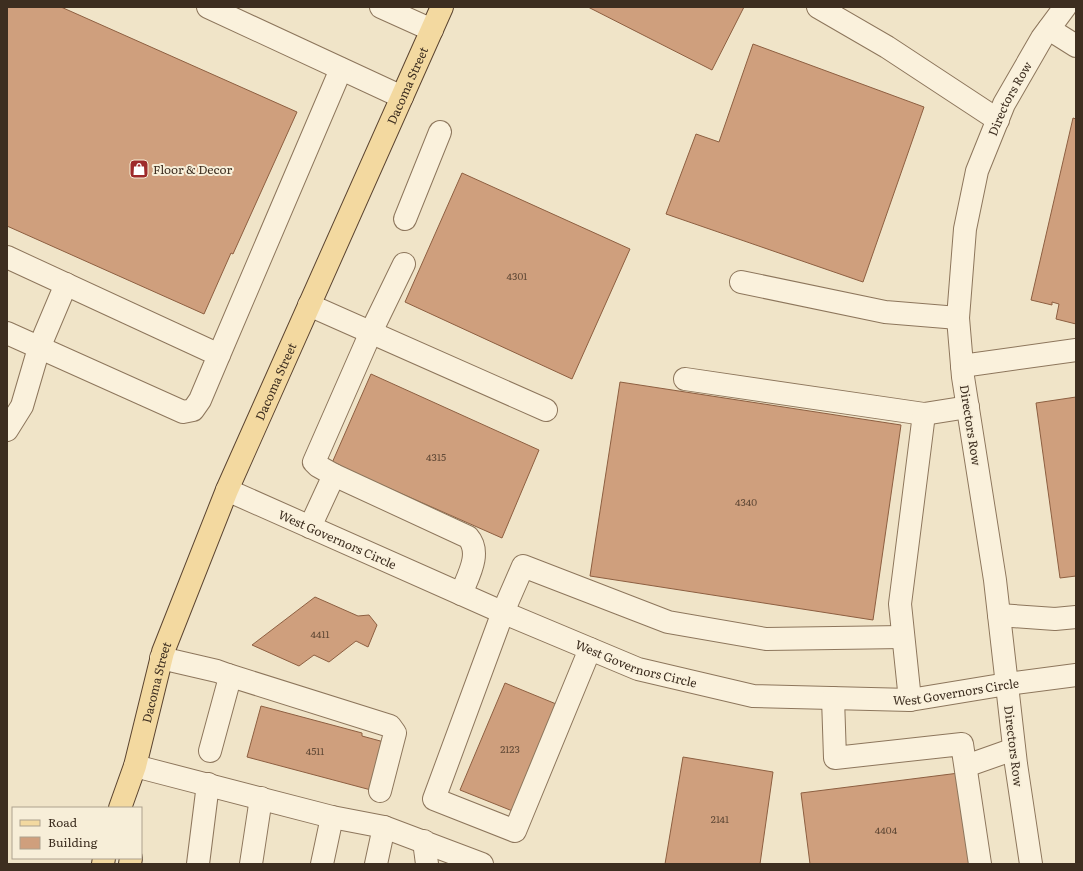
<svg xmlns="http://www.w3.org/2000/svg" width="1083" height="871" font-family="Literata,serif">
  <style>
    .building { fill: #cf9f7d; stroke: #8d5f41 }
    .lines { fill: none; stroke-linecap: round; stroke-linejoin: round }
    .minor-casing { stroke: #8d765c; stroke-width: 24 }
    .major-casing { stroke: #5b4430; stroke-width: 24 }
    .minor { stroke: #faf1dc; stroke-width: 22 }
    .major { stroke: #f3d9a0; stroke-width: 22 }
    .labels { text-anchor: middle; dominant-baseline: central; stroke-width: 4; stroke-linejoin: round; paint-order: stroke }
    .number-label { font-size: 10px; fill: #624a37 }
    .street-label { font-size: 12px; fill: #3d2e20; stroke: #f7eed8 }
    .poi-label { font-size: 12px; fill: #3d2e20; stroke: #f7eed8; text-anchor: start }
  </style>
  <rect width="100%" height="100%" fill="#f0e4c8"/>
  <g class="building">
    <polygon points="7,7 61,7 297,112 233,254 231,253 204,314 7,226"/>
    <polygon points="588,7 744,7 712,70"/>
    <polygon points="753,44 924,107 863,282 666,214 696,134 719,142"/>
    <polygon points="1073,118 1076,119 1076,324 1056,319 1059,304 1052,302 1052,305 1031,300"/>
    <polygon points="462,173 630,249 572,379 405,302"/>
    <polygon points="371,374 539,450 502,538 332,463"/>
    <polygon points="620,382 901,425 873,620 590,576"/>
    <polygon points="1076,397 1076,576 1060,578 1036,403"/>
    <polygon points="315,597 358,616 369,615 377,625 368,647 356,641 329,662 314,655 299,666 252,645"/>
    <polygon points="505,683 561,706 515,812 460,790"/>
    <polygon points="261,706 362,733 362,736 384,742 371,790 247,757"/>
    <polygon points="683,757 773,772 760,864 665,864"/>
    <polygon points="959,773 971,864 810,864 801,793"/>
  </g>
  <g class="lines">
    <g class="minor-casing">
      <g id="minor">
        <polyline points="208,7 402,97"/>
        <polyline points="381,7 432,30"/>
        <polyline points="818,7 887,47 998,120"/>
        <polyline points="1049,29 1076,46"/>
        <polyline points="405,219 440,132"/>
        <polyline points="7,257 219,355 200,400 193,410 183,412 7,333"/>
        <polyline points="741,282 885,312 958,318"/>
        <polyline points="309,305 546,410"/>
        <polyline points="219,355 341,69"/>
        <polyline points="962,366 1076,350"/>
        <polyline points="685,379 924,414 968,407"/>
        <polyline points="7,430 22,406 39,348 66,284"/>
        <path d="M334 475 468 537C482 553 468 576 461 594"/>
        <path id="s1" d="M227 490 495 609 638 669 753 696 910 700 1007 684 1076 675"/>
        <polyline points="310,527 334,475 318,466 314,462 371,332 404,264"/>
        <polyline points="999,615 1055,619 1076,617"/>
        <polyline points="590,649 515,831 434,799 503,612 523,566 668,622 766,639 903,637"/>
        <polyline points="161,658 217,671 228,675 229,681 210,751"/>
        <polyline points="228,675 390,726 395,733 380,791"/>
        <polyline points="833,698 835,758 962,744 980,864"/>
        <polyline points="910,700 900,604 924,414"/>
        <polyline points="135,766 332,817 384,827 482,864"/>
        <polyline points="966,766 1014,749"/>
        <polyline points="424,841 427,864"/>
        <polyline points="198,864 208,784"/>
        <polyline points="251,864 261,798"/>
        <polyline points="322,864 332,817"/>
        <polyline points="376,864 384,827"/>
        <path id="s2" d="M1031 864 1016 764 995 580 963 377 958 318 965 229 977 171 1004 104 1042 38 1065 7"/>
      </g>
    </g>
    <g class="major-casing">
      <g id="major">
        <path id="s3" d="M120 808 135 766 163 652 227 490 442 7"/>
        <polyline points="103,864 104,858"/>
        <polyline points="130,864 131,858"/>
      </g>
    </g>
    <use href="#minor" class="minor"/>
    <use href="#major" class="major"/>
  </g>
  <defs>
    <g id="shop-square" transform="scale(1)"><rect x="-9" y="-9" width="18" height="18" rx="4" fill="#9e2a2b" stroke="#f7eed8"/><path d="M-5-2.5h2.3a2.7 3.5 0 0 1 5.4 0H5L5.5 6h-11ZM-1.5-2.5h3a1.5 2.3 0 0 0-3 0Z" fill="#fff"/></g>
  </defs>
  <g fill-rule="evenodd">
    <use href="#shop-square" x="139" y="169"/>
  </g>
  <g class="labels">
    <g class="number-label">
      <text x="517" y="275">4301</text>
      <text x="436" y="456">4315</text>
      <text x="746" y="501">4340</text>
      <text x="320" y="633">4411</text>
      <text x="510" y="748">2123</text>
      <text x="315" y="750">4511</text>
      <text x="720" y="818">2141</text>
      <text x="886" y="829">4404</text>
    </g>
    <g class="street-label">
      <text stroke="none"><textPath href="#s3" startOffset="779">Dacoma Street</textPath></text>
      <text stroke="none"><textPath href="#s2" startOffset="779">Directors Row</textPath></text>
      <text stroke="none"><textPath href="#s3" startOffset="455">Dacoma Street</textPath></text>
      <text transform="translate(971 425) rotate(81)">Directors Row</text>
      <text stroke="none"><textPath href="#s1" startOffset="121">West Governors Circle</textPath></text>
      <text stroke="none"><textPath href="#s1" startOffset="445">West Governors Circle</textPath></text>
      <text stroke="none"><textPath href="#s3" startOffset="131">Dacoma Street</textPath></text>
      <text stroke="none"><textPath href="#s1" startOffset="770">West Governors Circle</textPath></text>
      <text transform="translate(1014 746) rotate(83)">Directors Row</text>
    </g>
    <g class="poi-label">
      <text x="153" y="169">Floor &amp; Decor</text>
    </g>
  </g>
  <rect width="1083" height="871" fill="none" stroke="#3d2e20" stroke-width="16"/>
  <rect x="12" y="807" width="130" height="52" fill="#f7eed8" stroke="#ada18e"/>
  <rect x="20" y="820" width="20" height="6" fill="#f3d9a0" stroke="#ada18e"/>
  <text x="48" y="827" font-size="12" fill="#3d2e20">Road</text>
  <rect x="20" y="837" width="20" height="12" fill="#cf9f7d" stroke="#ada18e"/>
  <text x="48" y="847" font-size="12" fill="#3d2e20">Building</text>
</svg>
